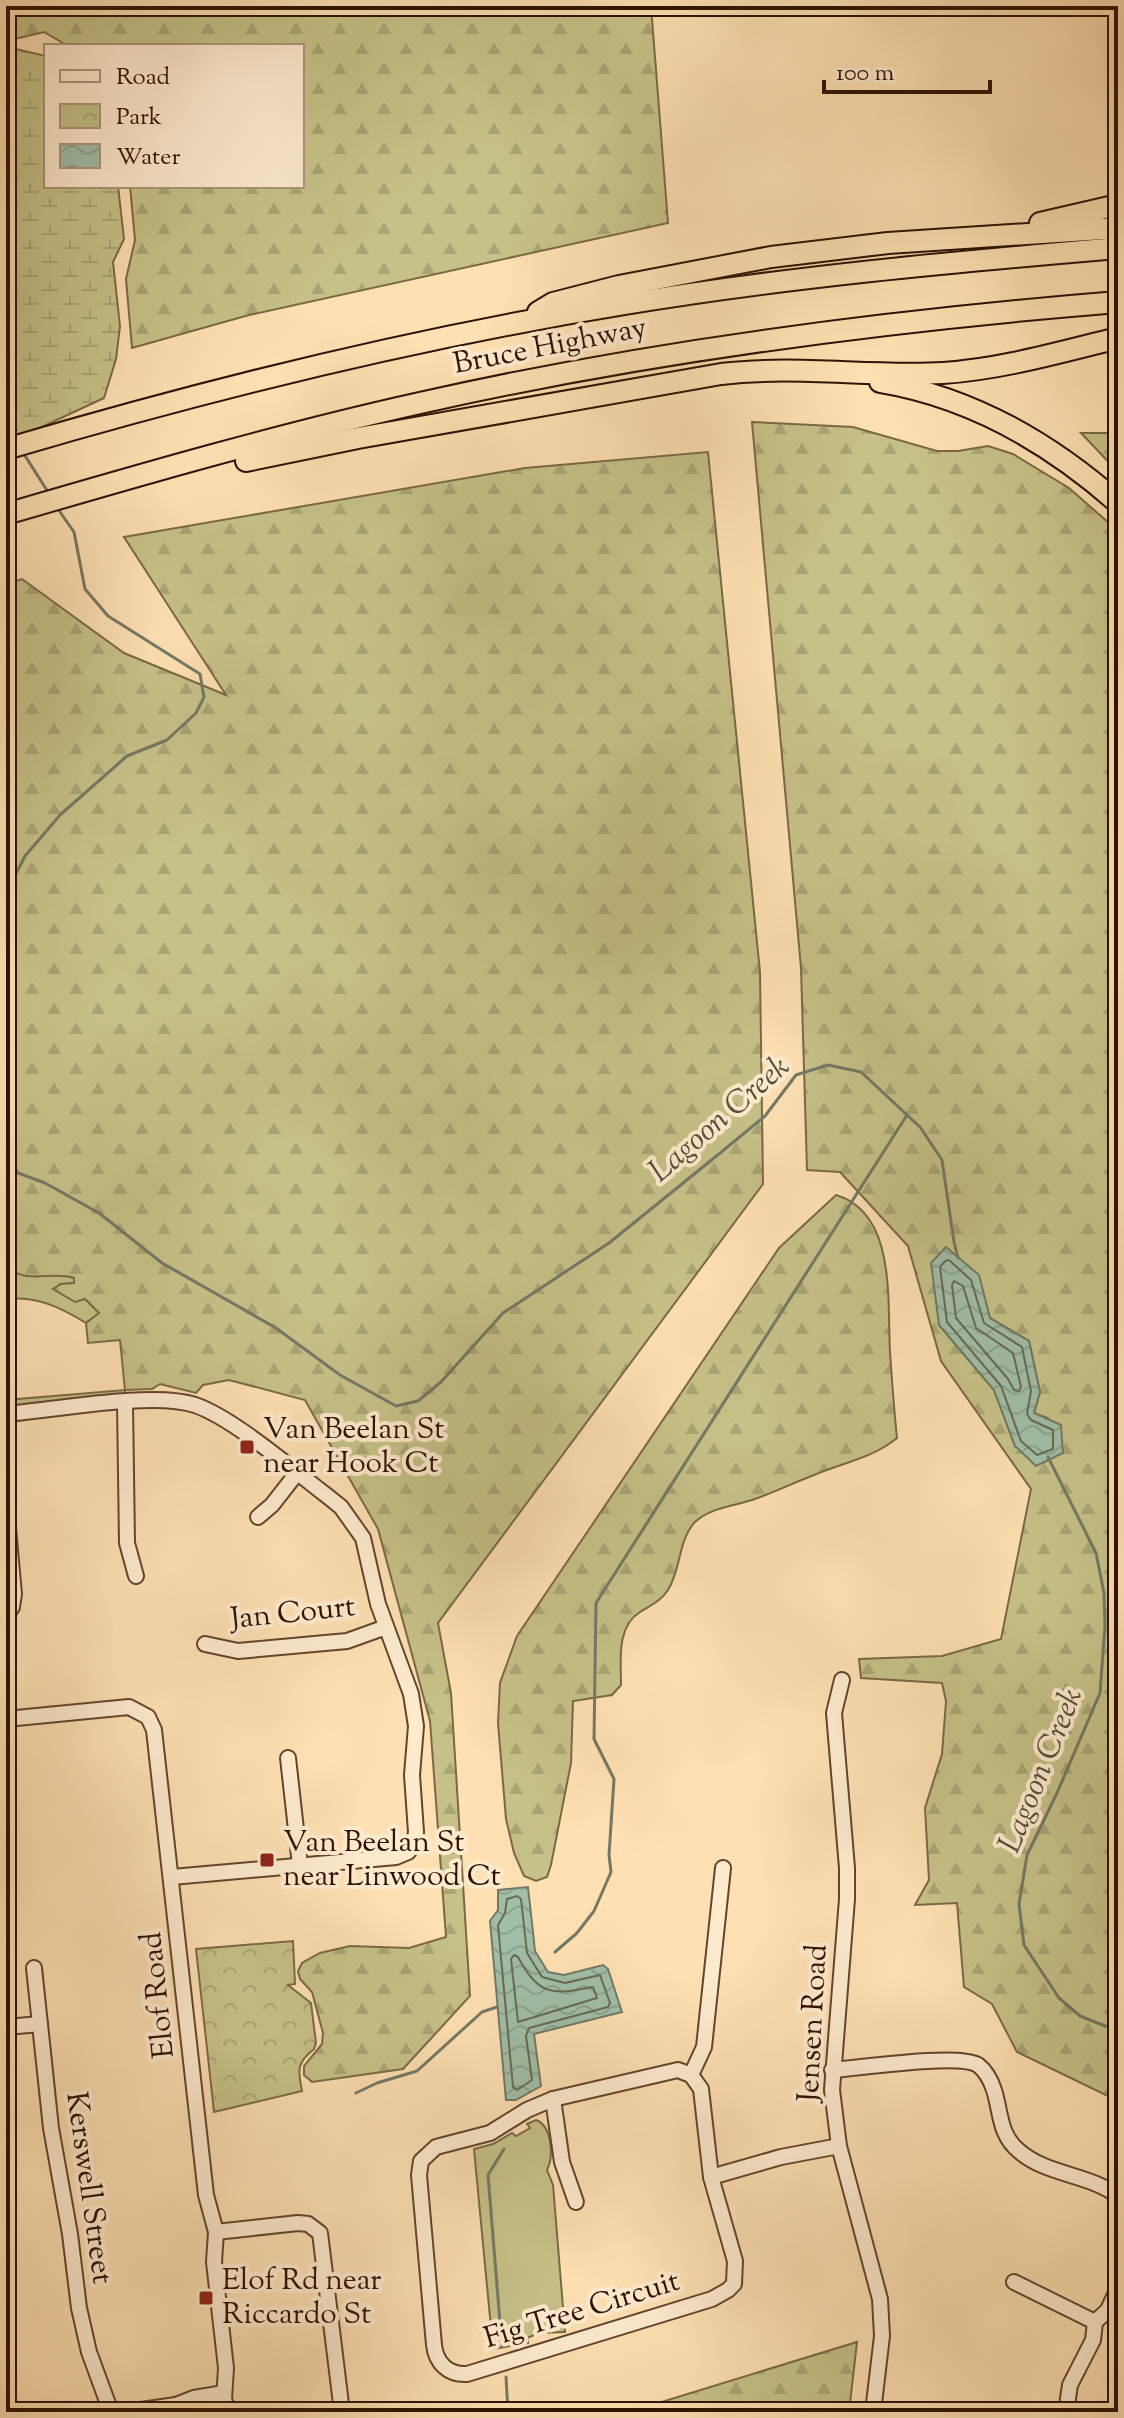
<svg xmlns="http://www.w3.org/2000/svg" width="1124" height="2418" font-family="'Sorts Mill Goudy',serif">
  <style>
    .green { fill: #c6c188; stroke: #7a6944; stroke-width: 2 }
    .forest { fill: url(#forest-firs); stroke: #7a6944; stroke-width: 2; fill-rule: evenodd }
    .wetland { fill: url(#wetland-marsh); stroke: #7a6944; stroke-width: 2 }
    .park { fill: url(#park-crowns); stroke: #7a6944; stroke-width: 2 }
    .water { fill: url(#water-waves); stroke: #737965; stroke-width: 2 }
    .lines { fill: none; stroke-linecap: round; stroke-linejoin: round }
    .shore { stroke: #686854; stroke-width: 2 }
    .stream { stroke: #737965; stroke-width: 3 }
    .minor-casing { stroke: #63452d; stroke-width: 18 }
    .highway-casing { stroke: #2f1100; stroke-width: 24 }
    .minor { stroke: #feebce; stroke-width: 14 }
    .highway { stroke: #fee0b3; stroke-width: 20 }
    .poi-dot { fill: #8f2418; stroke: #feebce; stroke-width: 3 }
    .labels { text-anchor: middle; dominant-baseline: central; stroke-width: 8; stroke-linejoin: round; paint-order: stroke }
    .street-label { font-size: 30px; fill: #2f1100; stroke: #feebce }
    .poi-label { font-size: 30px; fill: #2f1100; stroke: #feebce; text-anchor: start }
    .water-label { font-size: 32px; font-style: italic; fill: #574e3b; stroke: #feebce }
  </style>
  <defs>
    <pattern id="forest-firs" width="22" height="20" patternUnits="userSpaceOnUse" patternTransform="scale(2)"><rect width="22" height="20" fill="#c6c188"/><path d="M5 1l3.5 6h-7zM16 11l3.5 6h-7z" fill="#aaa574"/></pattern>
    <pattern id="wetland-marsh" width="20" height="14" patternUnits="userSpaceOnUse" patternTransform="scale(2)"><rect width="20" height="14" fill="#c6c188"/><path d="M1 5h8M5 5V1M11 12h8M15 12V8" fill="none" stroke="#aaa574"/></pattern>
    <pattern id="park-crowns" width="20" height="18" patternUnits="userSpaceOnUse" patternTransform="scale(2)"><rect width="20" height="18" fill="#c6c188"/><path d="M2 6a3 3 0 1 1 6 0M12 15a3 3 0 1 1 6 0" fill="none" stroke="#aaa574"/></pattern>
    <pattern id="water-waves" width="16" height="10" patternUnits="userSpaceOnUse" patternTransform="scale(2)"><rect width="16" height="10" fill="#a0bea8"/><path d="M0 5q4-4 8 0t8 0" fill="none" stroke="#8aa28f"/></pattern>
  </defs>
  <rect width="100%" height="100%" fill="#fee0b3"/>
  <filter id="stains"><feTurbulence type="fractalNoise" baseFrequency=".0025" numOctaves="4"/><feColorMatrix values="0 0 0 0 .2 0 0 0 0 .09 0 0 0 0 .02 0 0 0 .5 -.17"/></filter>
  <radialGradient id="worn" r=".72"><stop offset=".6" stop-color="#630" stop-opacity="0"/><stop offset="1" stop-color="#630" stop-opacity=".3"/></radialGradient>
  <g class="green">
    <path d="M6 1262C31 1281 51 1269 74 1278V1283L61 1284 85 1299 100 1313 86 1323C60 1307 37 1296 6 1299Z"/>
    <polygon points="125,1390 125,1396 6,1407 6,1400"/>
    <path d="M536 2120C552 2126 554 2156 547 2170L553 2185 565 2332 539 2333 527 2338 528 2343 493 2349 474 2149 493 2144 512 2133 516 2136 530 2128 527 2124Z"/>
  </g>
  <g class="forest">
    <polygon points="6,6 651,6 668,223 249,315 132,348 126,279 135,240 130,186 302,186 302,46 68,46 44,32 6,41"/>
    <path d="M752 422 853 427 937 451H958L988 446 1013 454 1069 488 1118 531V2101L1017 2052 992 2004 964 1987 957 1903 915 1905 929 1880 925 1808 942 1754 946 1701 942 1683 861 1678 859 1659 942 1656 1001 1639 1031 1489 941 1361 908 1246 840 1172 807 1170 801 968ZM978 1275 990 1318 1029 1341 1040 1392 1034 1413 1048 1418 1015 1446 994 1390 939 1325Z"/>
    <polygon points="1081,433 1118,433 1118,472"/>
    <path d="M708 452 760 972 763 1184 438 1623 451 1693 470 1996 403 2069 312 2082 304 2075V2066L322 2044 323 2033 312 1992 300 1979 298 1971 302 1963 320 1953 350 1946 409 1948 446 1937 430 1721 378 1529 305 1400 229 1380 203 1385 196 1393 160 1384 152 1389 125 1390 120 1340 88 1343 86 1323 99 1313 85 1299 75 1302 53 1289 61 1284 74 1283V1278C57 1271 31 1282 15 1272 11 1269 9 1265 6 1262V584L22 579 124 653 226 695 124 537 525 468Z"/>
    <path d="M836 1195C897 1213 887 1302 890 1352 892 1381 894 1410 897 1438 873 1458 842 1463 814 1475 793 1483 773 1493 752 1500 733 1506 710 1508 695 1522 678 1540 681 1570 668 1590 661 1601 651 1605 640 1612 616 1627 621 1661 621 1685L612 1695 573 1701 571 1763 551 1865 547 1877 536 1881 524 1876 514 1853 506 1819 498 1723 500 1683 517 1636 779 1248Z"/>
    <polygon points="857,2342 849,2412 629,2412"/>
  </g>
  <polygon class="wetland" points="11,48 46,56 46,186 118,186 124,239 113,262 120,326 116,359 104,398 29,433 6,440 6,51"/>
  <path class="park" d="M293 1941 295 1984 288 1985 311 2003 316 2043 314 2049C296 2063 298 2071 302 2091L214 2112 196 1949Z"/>
  <g class="water">
    <polygon points="946,1247 979,1275 990,1318 1029,1341 1040,1392 1034,1413 1061,1425 1063,1453 1036,1466 1015,1446 994,1390 939,1325 931,1263"/>
    <polygon points="528,1887 535,1951 548,1972 564,1975 603,1965 608,1969 622,2012 534,2034 541,2086 516,2100 506,2100 490,1921 498,1910 498,1890"/>
  </g>
  <g class="lines">
    <g class="shore">
      <polygon points="949,1260 971,1280 984,1323 1022,1347 1031,1391 1027,1414 1031,1420 1053,1430 1053,1449 1037,1455 1021,1441 1001,1386 947,1322 940,1267 945,1261"/>
      <polygon points="954,1281 963,1286 976,1328 1013,1353 1021,1387 1019,1391 1014,1390 1008,1379 956,1318 952,1285"/>
      <polygon points="517,1896 521,1899 527,1953 542,1977 565,1983 600,1975 610,2003 608,2007 529,2028 526,2036 532,2080 517,2090 513,2087 498,1925 505,1913 507,1899"/>
      <path d="M514 1955 518 1957C539 1996 552 1995 593 1987L597 1998 518 2022 511 1959Z"/>
    </g>
    <g class="stream">
      <polyline points="6,423 14,438"/>
      <polyline points="22,451 48,492"/>
      <polyline points="6,893 25,856 60,815 127,756 167,740 196,713 204,697 200,674 108,616 85,589 74,532 58,509"/>
      <polyline points="6,1154 18,1173 45,1183 99,1213 162,1263 276,1328 340,1375 396,1406 418,1401 441,1382 503,1313 609,1243 714,1158 765,1116 796,1075 828,1065 861,1072 920,1127 942,1160 954,1242 958,1258"/>
      <polyline points="1048,1457 1096,1553 1104,1593 1105,1626 1100,1693 1057,1793 1027,1855 1019,1904 1024,1945 1059,1998 1080,2016 1105,2026 1118,2027"/>
      <polyline points="555,1952 577,1933 594,1911 611,1872 609,1855 614,1779 594,1739 596,1603 907,1115"/>
      <polyline points="356,2093 377,2083 417,2071 482,2012 497,2007"/>
      <polyline points="502,2347 488,2175 504,2149"/>
      <polyline points="506,2377 508,2412"/>
    </g>
    <g class="minor-casing">
      <g id="minor">
        <polyline points="125,1403 127,1543 136,1576"/>
        <path d="M6 1414C54 1410 153 1391 195 1405 233 1418 292 1469 326 1495L341 1507 363 1538 378 1604 411 1694 416 1726 412 1775 416 1832 414 1844 408 1852 396 1857 172 1877"/>
        <polyline points="6,1506 14,1594 12,1607 6,1616"/>
        <polyline points="258,1517 272,1505 297,1473"/>
        <polyline points="205,1644 238,1651 347,1641 386,1627"/>
        <polyline points="842,1680 834,1713 847,1868 847,1899 832,2090 839,2146 880,2299 882,2336 873,2412"/>
        <polyline points="6,1719 129,1707 148,1717 154,1730 206,2195 216,2232 214,2262 226,2368 224,2399 228,2412"/>
        <polyline points="288,1758 300,1865"/>
        <polyline points="34,1968 51,2128 70,2234 79,2308 89,2352 111,2412"/>
        <polyline points="6,2027 40,2024"/>
        <path d="M678 2070 691 2075 701 2089 711 2177 735 2261 734 2284 728 2290 712 2299 467 2374C448 2375 436 2363 434 2345L419 2175 421 2161 436 2147 490 2133 527 2110 553 2099Z"/>
        <path d="M832 2070C860 2068 958 2053 978 2065 986 2071 991 2081 994 2090 1001 2112 999 2135 1019 2151 1046 2175 1089 2174 1118 2196"/>
        <polyline points="691,2075 704,2047 723,1868"/>
        <polyline points="553,2099 562,2162 576,2202"/>
        <polyline points="711,2177 781,2157 839,2146"/>
        <polyline points="216,2232 298,2223 308,2224 320,2233 342,2412"/>
        <polyline points="1014,2282 1095,2322"/>
        <polyline points="176,2405 196,2408 226,2405"/>
        <polyline points="127,2412 176,2405 194,2398 224,2393"/>
        <polyline points="1066,2412 1070,2385 1093,2340 1095,2322 1108,2310 1118,2288"/>
      </g>
    </g>
    <g class="highway-casing">
      <g id="highway">
        <polyline points="1040,223 1118,205"/>
        <polyline points="538,312 553,303 619,286 771,257 888,243 1118,228"/>
        <path d="M880 382C971 397 1050 443 1118 503"/>
        <path d="M6 449C209 389 415 338 625 304 788 277 953 262 1118 248"/>
        <path d="M246 461 358 438 721 374C796 365 868 377 943 373 1003 369 1060 352 1118 338"/>
        <path d="M6 514C143 474 281 434 420 403 650 351 883 321 1118 302"/>
      </g>
    </g>
    <use href="#minor" class="minor"/>
    <use href="#highway" class="highway"/>
  </g>
  <g class="poi-dot">
    <rect x="239" y="1439" width="16" height="16" rx="4"/>
    <rect x="259" y="1852" width="16" height="16" rx="4"/>
    <rect x="198" y="2290" width="16" height="16" rx="4"/>
  </g>
  <g class="labels">
    <g class="street-label">
      <text transform="translate(550 347) rotate(-11)">Bruce Highway</text>
      <text transform="translate(293 1614) rotate(-6)">Jan Court</text>
      <text transform="translate(159 1995) rotate(-96)">Elof Road</text>
      <text transform="translate(814 2023) rotate(-87)">Jensen Road</text>
      <text transform="translate(88 2188) rotate(82)">Kerswell Street</text>
      <text transform="translate(582 2311) rotate(-17)">Fig Tree Circuit</text>
    </g>
    <g class="poi-label">
      <text x="263" y="1430">Van Beelan St<tspan x="263" dy="34">near Hook Ct</tspan></text>
      <text x="283" y="1843">Van Beelan St<tspan x="283" dy="34">near Linwood Ct</tspan></text>
      <text x="222" y="2281">Elof Rd near<tspan x="222" dy="34">Riccardo St</tspan></text>
    </g>
    <g class="water-label">
      <text transform="translate(720 1120) rotate(-41)">Lagoon Creek</text>
      <text transform="translate(1042 1771) rotate(-68)">Lagoon Creek</text>
    </g>
  </g>
  <rect width="1124" height="2418" fill="none" stroke="#fee0b3" stroke-width="32"/>
  <rect x="8" y="8" width="1108" height="2402" fill="none" stroke="#2f1100" stroke-width="4"/>
  <rect x="16" y="16" width="1092" height="2386" fill="none" stroke="#2f1100" stroke-width="2"/>
  <rect x="44" y="44" width="260" height="144" fill="#feebce" stroke="#ab947c" stroke-width="2"/>
  <rect x="60" y="70" width="40" height="12" fill="#feebce" stroke="#ab947c" stroke-width="2"/>
  <text x="116" y="84" font-size="24" fill="#2f1100">Road</text>
  <rect x="60" y="104" width="40" height="24" fill="url(#park-crowns)" stroke="#ab947c" stroke-width="2"/>
  <text x="116" y="124" font-size="24" fill="#2f1100">Park</text>
  <rect x="60" y="144" width="40" height="24" fill="url(#water-waves)" stroke="#ab947c" stroke-width="2"/>
  <text x="116" y="164" font-size="24" fill="#2f1100">Water</text>
  <path d="M824 80v12h166v-12" fill="none" stroke="#2f1100" stroke-width="4"/>
  <text x="836" y="80" font-size="24" fill="#2f1100" stroke="#feebce" stroke-width="6" paint-order="stroke">100 m</text>
  <rect width="100%" height="100%" filter="url(#stains)"/>
  <rect width="100%" height="100%" fill="url(#worn)"/>
</svg>
